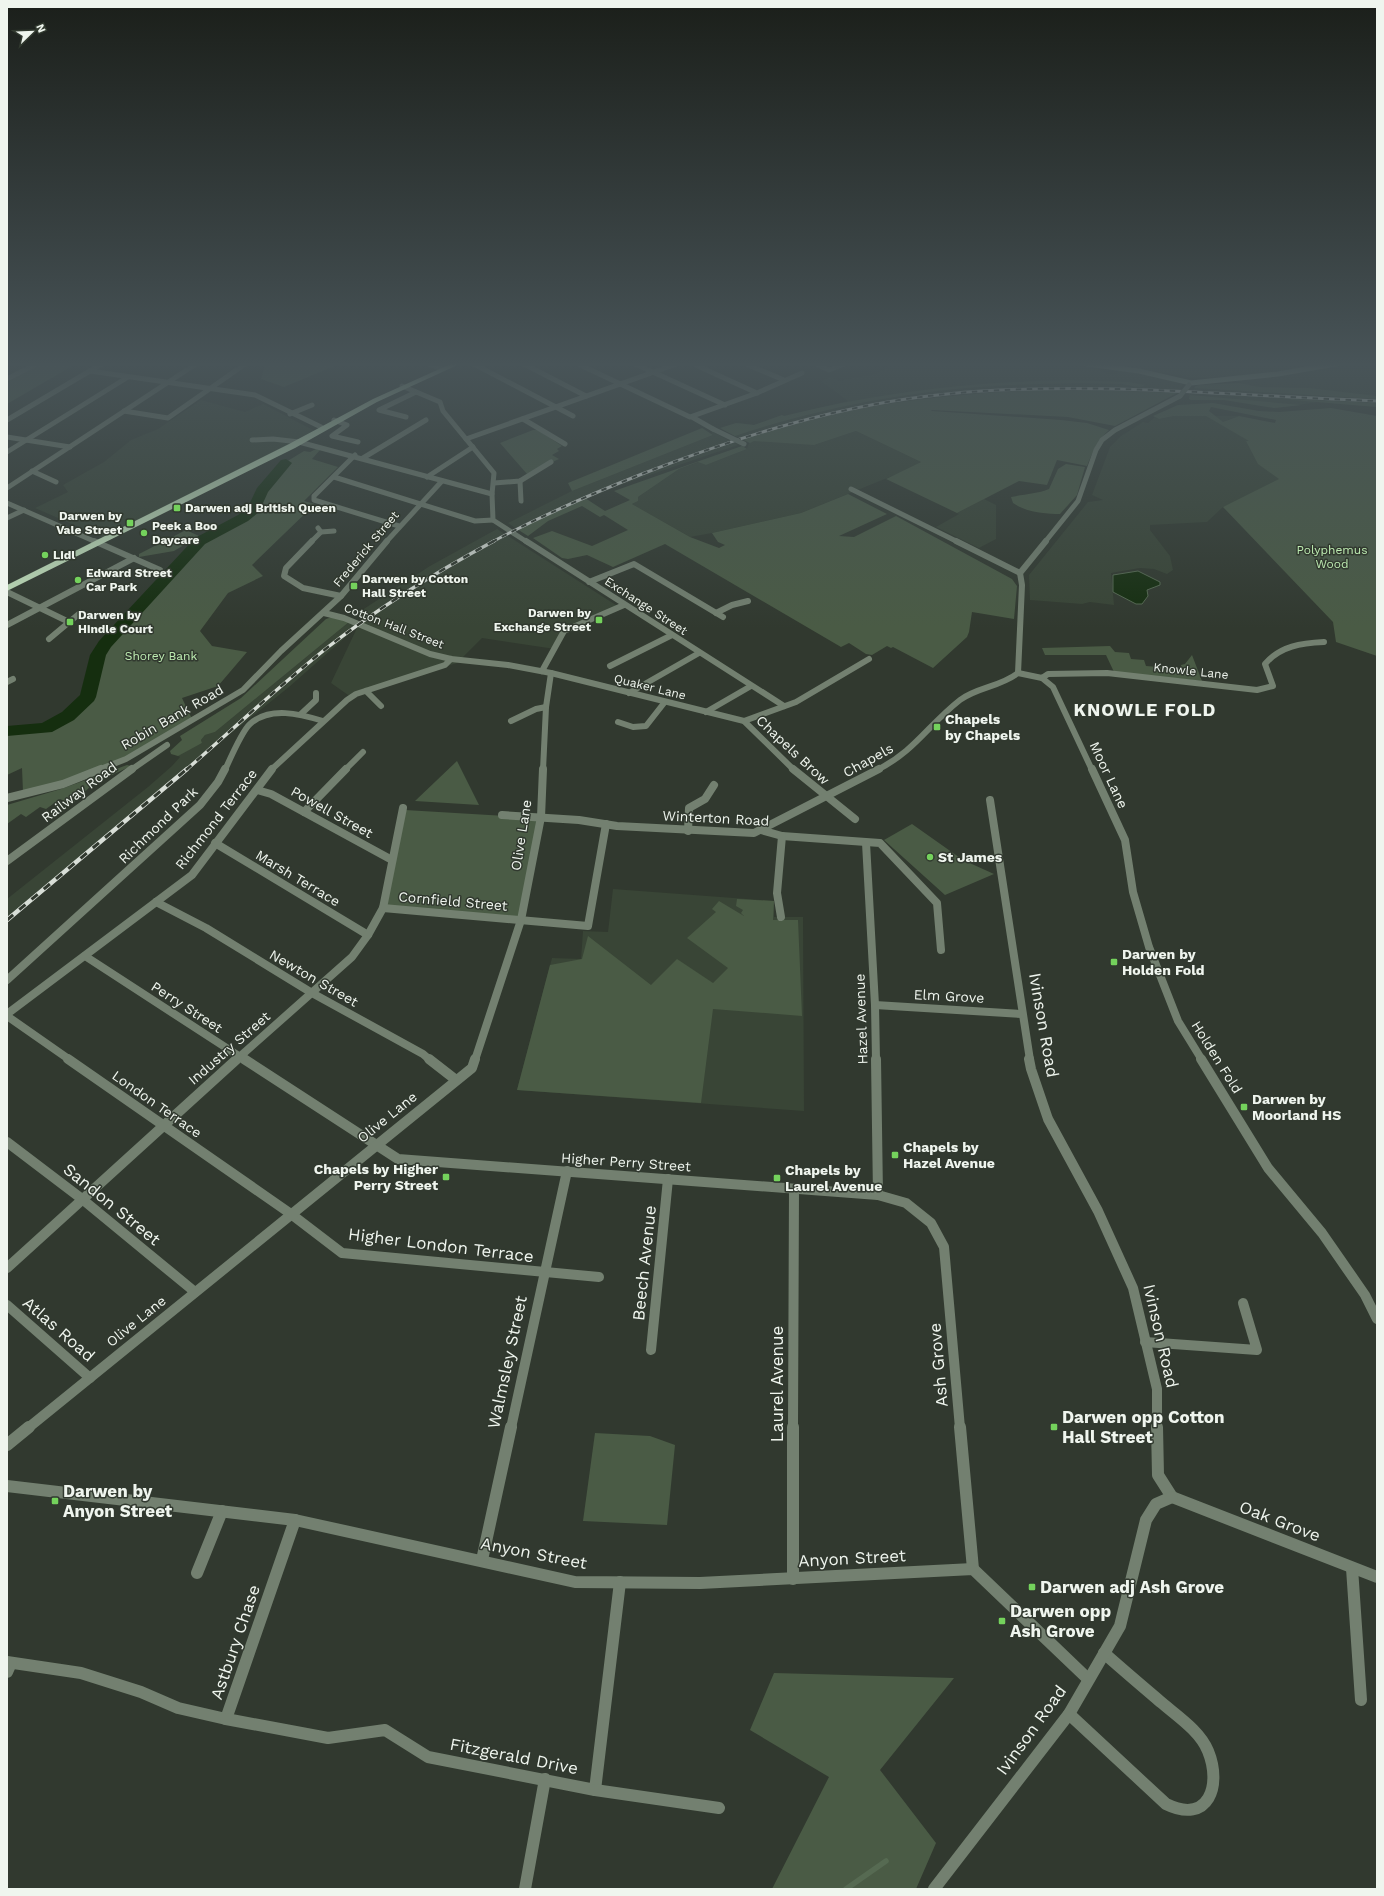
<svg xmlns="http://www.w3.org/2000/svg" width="1384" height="1896" font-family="'Work Sans',sans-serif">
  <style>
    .built { fill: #394536 }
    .green { fill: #4a5b45; fill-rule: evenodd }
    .water { fill: #152e0f; stroke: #566a52 }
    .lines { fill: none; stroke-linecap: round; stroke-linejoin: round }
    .stream { stroke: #566a52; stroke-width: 5.5 }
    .river { fill: #152e0f; fill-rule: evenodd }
    .street-far4 { stroke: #738070; stroke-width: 5 }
    .street-far3 { stroke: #738070; stroke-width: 6 }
    .street-far2 { stroke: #738070; stroke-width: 8 }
    .street-far1 { stroke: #738070; stroke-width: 10 }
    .street { stroke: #738070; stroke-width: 12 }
    .secondary { stroke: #95a990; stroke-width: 5 }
    .highway { fill: #c6e5bf; fill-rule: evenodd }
    .rail-far2-casing { stroke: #d8ded7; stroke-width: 3 }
    .rail-far1-casing { stroke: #d8ded7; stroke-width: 3.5 }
    .rail-casing { stroke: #d8ded7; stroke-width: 4.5 }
    .rail-far2 { stroke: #31392f; stroke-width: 2; stroke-dasharray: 5.5; stroke-linecap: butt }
    .rail-far1 { stroke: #31392f; stroke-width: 2.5; stroke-dasharray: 7; stroke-linecap: butt }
    .rail { stroke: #31392f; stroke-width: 3; stroke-dasharray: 8; stroke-linecap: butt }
    .street-bridge { stroke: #738070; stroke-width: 5 }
    .poi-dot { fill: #74d25c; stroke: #31392f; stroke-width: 1.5 }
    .labels { text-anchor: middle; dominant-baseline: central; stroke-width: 3; stroke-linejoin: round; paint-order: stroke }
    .far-poi-label { font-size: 12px; font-weight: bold; fill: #eff5ee; stroke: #31392f; text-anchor: start }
    .far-street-label { font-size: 12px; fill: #eff5ee; stroke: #31392f }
    .far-park-label { font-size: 12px; fill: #beecb2; stroke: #31392f }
    .street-label { font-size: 14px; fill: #eff5ee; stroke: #31392f }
    .poi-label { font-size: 14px; font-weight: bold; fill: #eff5ee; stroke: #31392f; text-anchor: start }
    .near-street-label { font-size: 17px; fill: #eff5ee; stroke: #31392f }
    .near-poi-label { font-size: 17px; font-weight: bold; fill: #eff5ee; stroke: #31392f; text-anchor: start }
    .district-label { font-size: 18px; font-weight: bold; letter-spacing: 1px; fill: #eff5ee; stroke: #31392f }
  </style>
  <rect width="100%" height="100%" fill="#31392f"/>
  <g class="built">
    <polygon points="899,362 1022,362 1098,368 1107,374 1117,374 1117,371 1126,371 1172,379 1183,385 1175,394 911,405 814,445 856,431 921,462 897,474 801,513 712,533 690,537 632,504 638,501 638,497 679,469 699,462 706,465 747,449 749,443 721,429 739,423 754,425 782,415 784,416 848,401 821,381 830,377 839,381 875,374"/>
    <polygon points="1135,362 1377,362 1377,407 1319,402 1277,408 1226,399 1187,396 1196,386 1239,383 1228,376 1194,378 1129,367"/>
    <polygon points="201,400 245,412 263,404 315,431 104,538 35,508 68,492 63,485 104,462 131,440 158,429"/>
    <polygon points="1174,416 1239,416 1225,421 1320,467 1223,507 1207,522 1150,525 1150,530 1170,556 1173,570 1167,574 1154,569 1140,568 1111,573 1114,605 1090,602 1082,604 1030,600 1029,575 1088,502 1103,500 1092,495 1110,447 1121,436 1143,422 1148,423 1155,417 1159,419"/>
    <polygon points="713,432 738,445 617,486 517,529 508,523 572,491 713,435 711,433"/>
    <polygon points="984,499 996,505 996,539 979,548 936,527 959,514 957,513"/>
    <polygon points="497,529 619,607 564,631 555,649 482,638 457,663 351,697 331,683 357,628 367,620 356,614 430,566"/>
    <polygon points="349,622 358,626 289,687 225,738 7,923 7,899 148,787 172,766 180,757 178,756 181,753 202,743 201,740 205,735 215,732"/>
    <polygon points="613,889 774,901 774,917 803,917 804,1111 517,1090 552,958 581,959 583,931 608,932"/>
  </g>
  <g class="green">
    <polygon points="44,362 79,362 7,404 7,382"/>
    <polygon points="266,362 344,362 284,387 261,379"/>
    <path d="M1068 380 1129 382 1145 385C1140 389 1129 385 1122 384 1095 383 1067 383 1040 384 936 386 833 403 735 436L720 428 736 423 754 425 782 415 784 416C880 392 970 382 1068 380Z"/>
    <polygon points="1239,383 1259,387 1309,388 1377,396 1377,399 1194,388 1196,386 1199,385"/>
    <path d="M1065 389 1177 393 1115 426 1068 417 931 410 932 411 1061 420 1087 423 1109 430C1097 441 1093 451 1087 466L1057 460 1047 485 1019 481 957 513 886 479 921 462 856 431 814 445 754 441 750 443 742 439C790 425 838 411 887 404 946 395 1005 391 1065 389Z"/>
    <polygon points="1190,395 1302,405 1274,408 1224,400 1191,400 1189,399"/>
    <polygon points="1290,399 1377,403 1377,407 1292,400"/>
    <path d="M1213 403 1259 411 1279 412 1331 408 1377 416V656L1336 642 1333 622 1223 507 1279 479 1258 464 1246 441H1249L1206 416H1174L1159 419 1153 416 1178 405ZM1211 407 1276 420 1275 423 1239 416 1223 422 1209 411Z"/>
    <polygon points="702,428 713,435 572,491 568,483"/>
    <polygon points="533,430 538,430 562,446 557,449 559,451 552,455 559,459 527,474 500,443"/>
    <polygon points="742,446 747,449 706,465 698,462 679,469 638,497 638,501 632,504 690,537 719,548 725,545 718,542 712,533 801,513 848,494 887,514 839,536 854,537 896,516 1012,579 1017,586 1014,619 972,612 969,632 967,637 933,668 893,647 891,648 887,646 872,655 866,654 849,643 841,647 665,544 613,567 587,555 568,559 562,558 533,538 552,531 592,546 628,530 604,515 600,517 582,506 548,521 528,536 517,529 585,498 605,511 630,500 614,491"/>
    <path d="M316 449 320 450 312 459 338 467 304 501 315 504 252 565 263 576 228 593 200 631 212 646 247 652 218 686 182 698 192 719 125 758 62 783 23 792 22 768 7 775V733C39 733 69 725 90 698 98 687 100 667 103 654L201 542 247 518 255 511 266 490 289 464 286 462 304 451 310 452Z"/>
    <path d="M1066 464 1085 467 1077 495 1060 514C1044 514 1026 512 1013 503L1011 497C1024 494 1037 494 1049 489L1058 469Z"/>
    <polygon points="186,530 199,536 174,551 139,557 139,554"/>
    <polygon points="332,617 349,622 215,732 205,735 201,740 202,743 178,756 171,754 170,751 182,740 180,736 241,698 326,619"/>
    <polygon points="1110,646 1115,652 1129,653 1131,659 1144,660 1146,666 1182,669 1181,665 1185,664 1192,655 1202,681 1114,672 1106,655 1045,655 1042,648"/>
    <polygon points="457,761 479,805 415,801"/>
    <polygon points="127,765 131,766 93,784 72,804 60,799 46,809 40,807 26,817 21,814 7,824 7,805 61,789"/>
    <polygon points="405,810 538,818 519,918 386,907"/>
    <polygon points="912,824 963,860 994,874 945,895 884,840"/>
    <polygon points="737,899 774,901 773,920 798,920 802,1016 713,1009 701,1103 517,1090 550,965 582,959 588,936 651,985 677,959 713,983 728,968 687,938 716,912 712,909 719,901 744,916 741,913 743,910 736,906"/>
    <polygon points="595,1433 650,1436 675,1445 667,1525 583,1521"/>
    <polygon points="774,1673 954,1678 880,1770 936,1843 916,1889 772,1889 829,1777 750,1730"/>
  </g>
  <polygon class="water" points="1138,571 1160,582 1160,585 1147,590 1148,596 1142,604 1136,604 1113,592 1113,575"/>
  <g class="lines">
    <polyline class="stream" points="846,1889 886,1861"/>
    <polygon class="river" points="286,459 292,463 268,492 259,512 248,521 205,544 111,647 106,655 96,697 94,701 74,720 52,732 7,736 7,726 42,723 62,712 80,695 90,655 99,641 195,538 238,515 248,507 257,488 281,460"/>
    <g class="street-far4">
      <polyline points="424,362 442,369"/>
      <polyline points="470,362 573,416"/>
      <polyline points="520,362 586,396"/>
      <polyline points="574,362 690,417 757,393 802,373"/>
      <polyline points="631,362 725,405"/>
      <polyline points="689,362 757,393"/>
      <polyline points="741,362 784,380"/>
      <polyline points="812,362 829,370 849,362"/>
      <polyline points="90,371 255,395 321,427"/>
      <polyline points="7,379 40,362"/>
      <polyline points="402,386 440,402 443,411 494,473 492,494 493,520 527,542"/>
      <polyline points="124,411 168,418 248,362"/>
      <polyline points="290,414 312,405"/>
      <polyline points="406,417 379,410 416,392"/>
      <polyline points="692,417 713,429"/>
      <polyline points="523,419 565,444"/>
      <polyline points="7,420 105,362"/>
      <polyline points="334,420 347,425 332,436 358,442"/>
      <polyline points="7,437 70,447"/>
      <polyline points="466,439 682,362"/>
      <polyline points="252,440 273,439 299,442 492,494"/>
      <polyline points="7,452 128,377"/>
      <polyline points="355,455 314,496 314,500 399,526"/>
      <polyline points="363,458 426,420"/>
      <polyline points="32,471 56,482"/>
      <polyline points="334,477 475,521 493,520"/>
      <polyline points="427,477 473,447"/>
      <polyline points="520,481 521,501"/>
      <polyline points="494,483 520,481 551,462"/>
      <polyline points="7,488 199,362"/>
      <polyline points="851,489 958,542"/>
      <polyline points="7,503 96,542"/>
      <polyline points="7,518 24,510"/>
      <polyline points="321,532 334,531"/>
      <polyline points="311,542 321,532 318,528"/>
      <polyline points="386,542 442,481"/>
      <polyline points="1045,542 1078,501 1096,450 1102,440 1115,430 1180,396"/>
    </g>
    <g class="street-far3">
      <polyline points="94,541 160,570"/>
      <polyline points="312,541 286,568 284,576 303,588 341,596"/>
      <polyline points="526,541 784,706"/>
      <polyline points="956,541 1020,573"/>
      <polyline points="589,582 634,564 723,617"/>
      <polyline points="7,592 69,622"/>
      <polyline points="324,613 344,618 430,654 451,659 508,665 551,673 744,721 794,770"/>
      <polyline points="716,613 732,605 748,601"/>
      <polyline points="7,625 134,558"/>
      <polyline points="49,639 80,613"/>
      <polyline points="610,666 672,635"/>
      <polyline points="542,671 564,631 624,605"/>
      <polyline points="1018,673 1022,585 1020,573 1046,541"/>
      <path d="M1018 673 1042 678 1048 674 1107 673 1257 690 1273 686 1265 664C1280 646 1302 643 1324 642"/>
      <polyline points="1042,678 1053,687 1092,770"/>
      <polyline points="7,682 13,679"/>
      <polyline points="366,691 381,706"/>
      <polyline points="629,693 699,653"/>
      <polyline points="706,712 751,686"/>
      <polyline points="301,714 316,700 316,693"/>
      <polyline points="511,721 536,709 546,707"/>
      <polyline points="744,721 796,702 869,659"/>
      <polyline points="618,722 633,727 646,726 664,703"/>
      <polyline points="98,770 126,759 243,690 281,651 341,596 387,541"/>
      <polyline points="131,770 167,745"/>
      <path d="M225 770C230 759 242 731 250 724 270 706 300 714 323 721"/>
      <polyline points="271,770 347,700 356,694 445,665 451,659"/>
      <polyline points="345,770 363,752"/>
      <polyline points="543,770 546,707 551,673"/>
      <path d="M877 770C915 751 928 725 960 700 977 687 1000 687 1018 673"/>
    </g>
    <g class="street-far2">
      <polyline points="793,769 855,819"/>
      <polyline points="1092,769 1125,840 1133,892 1149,947 1178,1021 1202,1060"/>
      <polyline points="257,790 271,794 392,860"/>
      <polyline points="7,798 63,784 101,769"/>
      <polyline points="990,800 1030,1060"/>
      <polyline points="304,812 346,769"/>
      <polyline points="502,815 579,820 617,826 754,833 879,769"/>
      <polyline points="761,830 782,836 880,843 937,903 941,950"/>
      <polyline points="688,831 689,808 705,799 714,785"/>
      <polyline points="215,843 368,935"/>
      <polyline points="866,843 875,1005 876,1060"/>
      <polyline points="7,861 132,769"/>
      <polyline points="156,902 206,928 312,993 423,1054 430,1060"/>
      <polyline points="383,908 588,926 606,824"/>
      <polyline points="781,917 777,893 782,836"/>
      <polyline points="85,956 245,1060"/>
      <polyline points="7,980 200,805 218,782 225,769"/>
      <polyline points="875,1005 1022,1014"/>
      <polyline points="7,1014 192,875 272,769"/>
      <polyline points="7,1016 70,1060"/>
      <polyline points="236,1060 352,957 368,935 383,908 403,808"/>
      <polyline points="475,1060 521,920 541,817 543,769"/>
    </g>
    <g class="street-far1">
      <polyline points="68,1059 291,1214 342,1253 599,1277"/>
      <polyline points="244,1059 398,1159 878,1195 906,1203 931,1223 944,1247 960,1428"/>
      <polyline points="429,1059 456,1080"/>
      <polyline points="876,1059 878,1195"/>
      <polyline points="1029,1059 1031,1069 1048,1119 1098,1211 1133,1288 1157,1389 1157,1428"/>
      <polyline points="1201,1059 1268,1168 1322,1233 1365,1295 1377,1319"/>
      <polyline points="7,1142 82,1199 195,1292"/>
      <polyline points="7,1268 237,1059"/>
      <polyline points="7,1305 90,1378"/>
      <polyline points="1145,1342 1257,1350 1243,1303"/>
      <polyline points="651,1350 668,1179"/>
      <polyline points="28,1428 472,1068 475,1059"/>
      <polyline points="511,1428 567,1171"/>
      <polyline points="793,1428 794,1189"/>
    </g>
    <g class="street">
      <polyline points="960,1427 973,1569"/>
      <polyline points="1157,1427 1158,1475 1172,1497"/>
      <polyline points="7,1445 29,1427"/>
      <polyline points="7,1486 295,1520 575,1582 700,1583 973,1569 1088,1679"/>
      <polyline points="1172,1497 1377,1577"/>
      <polyline points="482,1560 511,1427"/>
      <polyline points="1352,1568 1361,1700"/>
      <polyline points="197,1573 222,1511"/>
      <polyline points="793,1579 793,1427"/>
      <polyline points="7,1662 81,1673 141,1692 178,1708 226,1719 295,1520"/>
      <polyline points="7,1672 11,1663"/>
      <path d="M1069 1714 1166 1804C1209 1825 1222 1785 1208 1751 1200 1731 1177 1716 1162 1703 1142 1686 1123 1670 1104 1653"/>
      <polyline points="226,1719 328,1738 385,1730 428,1757 595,1790 620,1582"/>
      <polyline points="595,1790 719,1808"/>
      <polyline points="525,1889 545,1779"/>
      <polyline points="934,1889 1069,1714 1120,1626 1146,1520 1156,1504 1172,1497"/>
    </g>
    <polyline class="secondary" points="1073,362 1139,371 1191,383 1278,374 1347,362"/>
    <polygon class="highway" points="455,362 464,362 377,402 295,448 7,591 7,585 289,444 373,399"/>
    <g class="rail-far2-casing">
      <path id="rail-far2" d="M492 542C541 516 591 494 642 474 740 436 842 404 947 394 1090 380 1234 396 1377 401"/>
    </g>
    <g class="rail-far1-casing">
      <path id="rail-far1" d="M186 770C233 729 279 686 328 647 380 607 436 572 494 541"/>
    </g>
    <g class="rail-casing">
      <polyline id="rail" points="7,920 187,769"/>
    </g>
    <use href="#rail-far2" class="rail-far2"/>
    <use href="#rail-far1" class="rail-far1"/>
    <use href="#rail" class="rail"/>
    <g class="street-bridge">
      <polyline points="1180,396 1189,385"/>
      <polyline points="713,429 744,444"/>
    </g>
  </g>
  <linearGradient id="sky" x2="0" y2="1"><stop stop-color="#1b1f1a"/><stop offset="0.58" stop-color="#485458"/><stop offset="1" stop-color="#485458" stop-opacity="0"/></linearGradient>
  <rect width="1384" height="628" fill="url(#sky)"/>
  <g class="poi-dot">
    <rect x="173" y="504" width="8" height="8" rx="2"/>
    <rect x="126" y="519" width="8" height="8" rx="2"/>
    <circle cx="144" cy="533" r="4"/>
    <circle cx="45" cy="555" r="4"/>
    <circle cx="78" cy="580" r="4"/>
    <rect x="350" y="582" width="8" height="8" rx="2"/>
    <rect x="595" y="616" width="8" height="8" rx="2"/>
    <rect x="66" y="618" width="8" height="8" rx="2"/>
    <rect x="933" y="723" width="8" height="8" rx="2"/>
    <circle cx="930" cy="857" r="4"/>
    <rect x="1110" y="958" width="8" height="8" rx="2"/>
    <rect x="1240" y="1103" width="8" height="8" rx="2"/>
    <rect x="891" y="1151" width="8" height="8" rx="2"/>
    <rect x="442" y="1173" width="8" height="8" rx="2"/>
    <rect x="773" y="1174" width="8" height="8" rx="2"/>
    <rect x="1050" y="1423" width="8" height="8" rx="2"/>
    <rect x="51" y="1497" width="8" height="8" rx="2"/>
    <rect x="1028" y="1583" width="8" height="8" rx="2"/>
    <rect x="998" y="1617" width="8" height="8" rx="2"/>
  </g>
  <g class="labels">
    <g class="far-poi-label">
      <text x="185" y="508">Darwen adj British Queen</text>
      <text x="122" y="516" text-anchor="end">Darwen by<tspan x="122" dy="14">Vale Street</tspan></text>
      <text x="152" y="526">Peek a Boo<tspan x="152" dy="14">Daycare</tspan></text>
      <text x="53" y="555">Lidl</text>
      <text x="86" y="573">Edward Street<tspan x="86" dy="14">Car Park</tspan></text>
      <text x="362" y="579">Darwen by Cotton<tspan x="362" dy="14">Hall Street</tspan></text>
      <text x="591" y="613" text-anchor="end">Darwen by<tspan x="591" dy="14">Exchange Street</tspan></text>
      <text x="78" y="615">Darwen by<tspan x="78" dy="14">Hindle Court</tspan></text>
    </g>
    <g class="far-street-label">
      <text transform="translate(366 549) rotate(-50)">Frederick Street</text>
      <text transform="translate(646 606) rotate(33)">Exchange Street</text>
      <text transform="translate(394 626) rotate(21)">Cotton Hall Street</text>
      <text transform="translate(1191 671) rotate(6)">Knowle Lane</text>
      <text transform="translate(650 687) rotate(14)">Quaker Lane</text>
    </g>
    <g class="far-park-label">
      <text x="1332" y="550">Polyphemus<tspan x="1332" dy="14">Wood</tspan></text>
      <text x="161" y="656">Shorey Bank</text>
    </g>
    <g class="street-label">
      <text transform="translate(172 717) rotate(-30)">Robin Bank Road</text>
      <text transform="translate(793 750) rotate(43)">Chapels Brow</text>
      <text transform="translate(868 760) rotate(-29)">Chapels</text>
      <text transform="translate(1109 775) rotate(65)">Moor Lane</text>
      <text transform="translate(79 792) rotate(-37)">Railway Road</text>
      <text transform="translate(332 812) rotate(29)">Powell Street</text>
      <text transform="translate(716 818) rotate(3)">Winterton Road</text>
      <text transform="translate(216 819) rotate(-52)">Richmond Terrace</text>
      <text transform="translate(158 825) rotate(-44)">Richmond Park</text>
      <text transform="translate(521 835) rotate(-81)">Olive Lane</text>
      <text transform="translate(298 878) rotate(31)">Marsh Terrace</text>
      <text transform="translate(453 901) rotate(5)">Cornfield Street</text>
      <text transform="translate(314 978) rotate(30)">Newton Street</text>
      <text transform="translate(949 996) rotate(3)">Elm Grove</text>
      <text transform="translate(187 1007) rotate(33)">Perry Street</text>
      <text transform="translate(861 1019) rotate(-92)">Hazel Avenue</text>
      <text transform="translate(229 1048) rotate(-41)">Industry Street</text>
      <text transform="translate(1217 1057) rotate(58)">Holden Fold</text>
      <text transform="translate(157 1104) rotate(35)">London Terrace</text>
      <text transform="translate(387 1117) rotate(-39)">Olive Lane</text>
      <text transform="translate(626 1162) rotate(4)">Higher Perry Street</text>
      <text transform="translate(136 1321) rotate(-39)">Olive Lane</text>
    </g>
    <g class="poi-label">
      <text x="945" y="719">Chapels<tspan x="945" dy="16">by Chapels</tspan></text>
      <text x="938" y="857">St James</text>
      <text x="1122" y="954">Darwen by<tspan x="1122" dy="16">Holden Fold</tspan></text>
      <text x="1252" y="1099">Darwen by<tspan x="1252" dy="16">Moorland HS</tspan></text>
      <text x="903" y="1147">Chapels by<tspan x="903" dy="16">Hazel Avenue</tspan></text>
      <text x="438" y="1169" text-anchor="end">Chapels by Higher<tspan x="438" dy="16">Perry Street</tspan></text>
      <text x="785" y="1170">Chapels by<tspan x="785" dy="16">Laurel Avenue</tspan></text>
    </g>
    <g class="near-street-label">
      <text transform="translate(1044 1025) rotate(80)">Ivinson Road</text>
      <text transform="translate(112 1204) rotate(39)">Sandon Street</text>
      <text transform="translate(441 1245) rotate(7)">Higher London Terrace</text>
      <text transform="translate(644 1263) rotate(-84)">Beech Avenue</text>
      <text transform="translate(59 1329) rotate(41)">Atlas Road</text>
      <text transform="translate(1161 1336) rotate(77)">Ivinson Road</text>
      <text transform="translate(507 1362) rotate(-78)">Walmsley Street</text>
      <text transform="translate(938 1365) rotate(-95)">Ash Grove</text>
      <text transform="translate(777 1384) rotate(-90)">Laurel Avenue</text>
      <text transform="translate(1280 1521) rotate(21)">Oak Grove</text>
      <text transform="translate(534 1553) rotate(11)">Anyon Street</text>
      <text transform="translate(852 1558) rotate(-3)">Anyon Street</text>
      <text transform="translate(235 1642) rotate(-71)">Astbury Chase</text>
      <text transform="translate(1031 1730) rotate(-54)">Ivinson Road</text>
      <text transform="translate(514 1756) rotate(11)">Fitzgerald Drive</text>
    </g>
    <g class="near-poi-label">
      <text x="1062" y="1417">Darwen opp Cotton<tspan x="1062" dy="20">Hall Street</tspan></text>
      <text x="63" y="1491">Darwen by<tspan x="63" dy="20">Anyon Street</tspan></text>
      <text x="1040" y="1587">Darwen adj Ash Grove</text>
      <text x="1010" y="1611">Darwen opp<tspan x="1010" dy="20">Ash Grove</tspan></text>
    </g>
    <g class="district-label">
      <text x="1145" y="709">KNOWLE FOLD</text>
    </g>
  </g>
  <rect width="1384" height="1896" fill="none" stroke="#eff5ee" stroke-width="16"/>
  <g transform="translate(32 32) rotate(67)" stroke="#31392f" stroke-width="3" paint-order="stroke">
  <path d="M0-3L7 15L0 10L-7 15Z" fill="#eff5ee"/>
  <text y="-6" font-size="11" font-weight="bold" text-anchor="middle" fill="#eff5ee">N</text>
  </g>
</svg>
